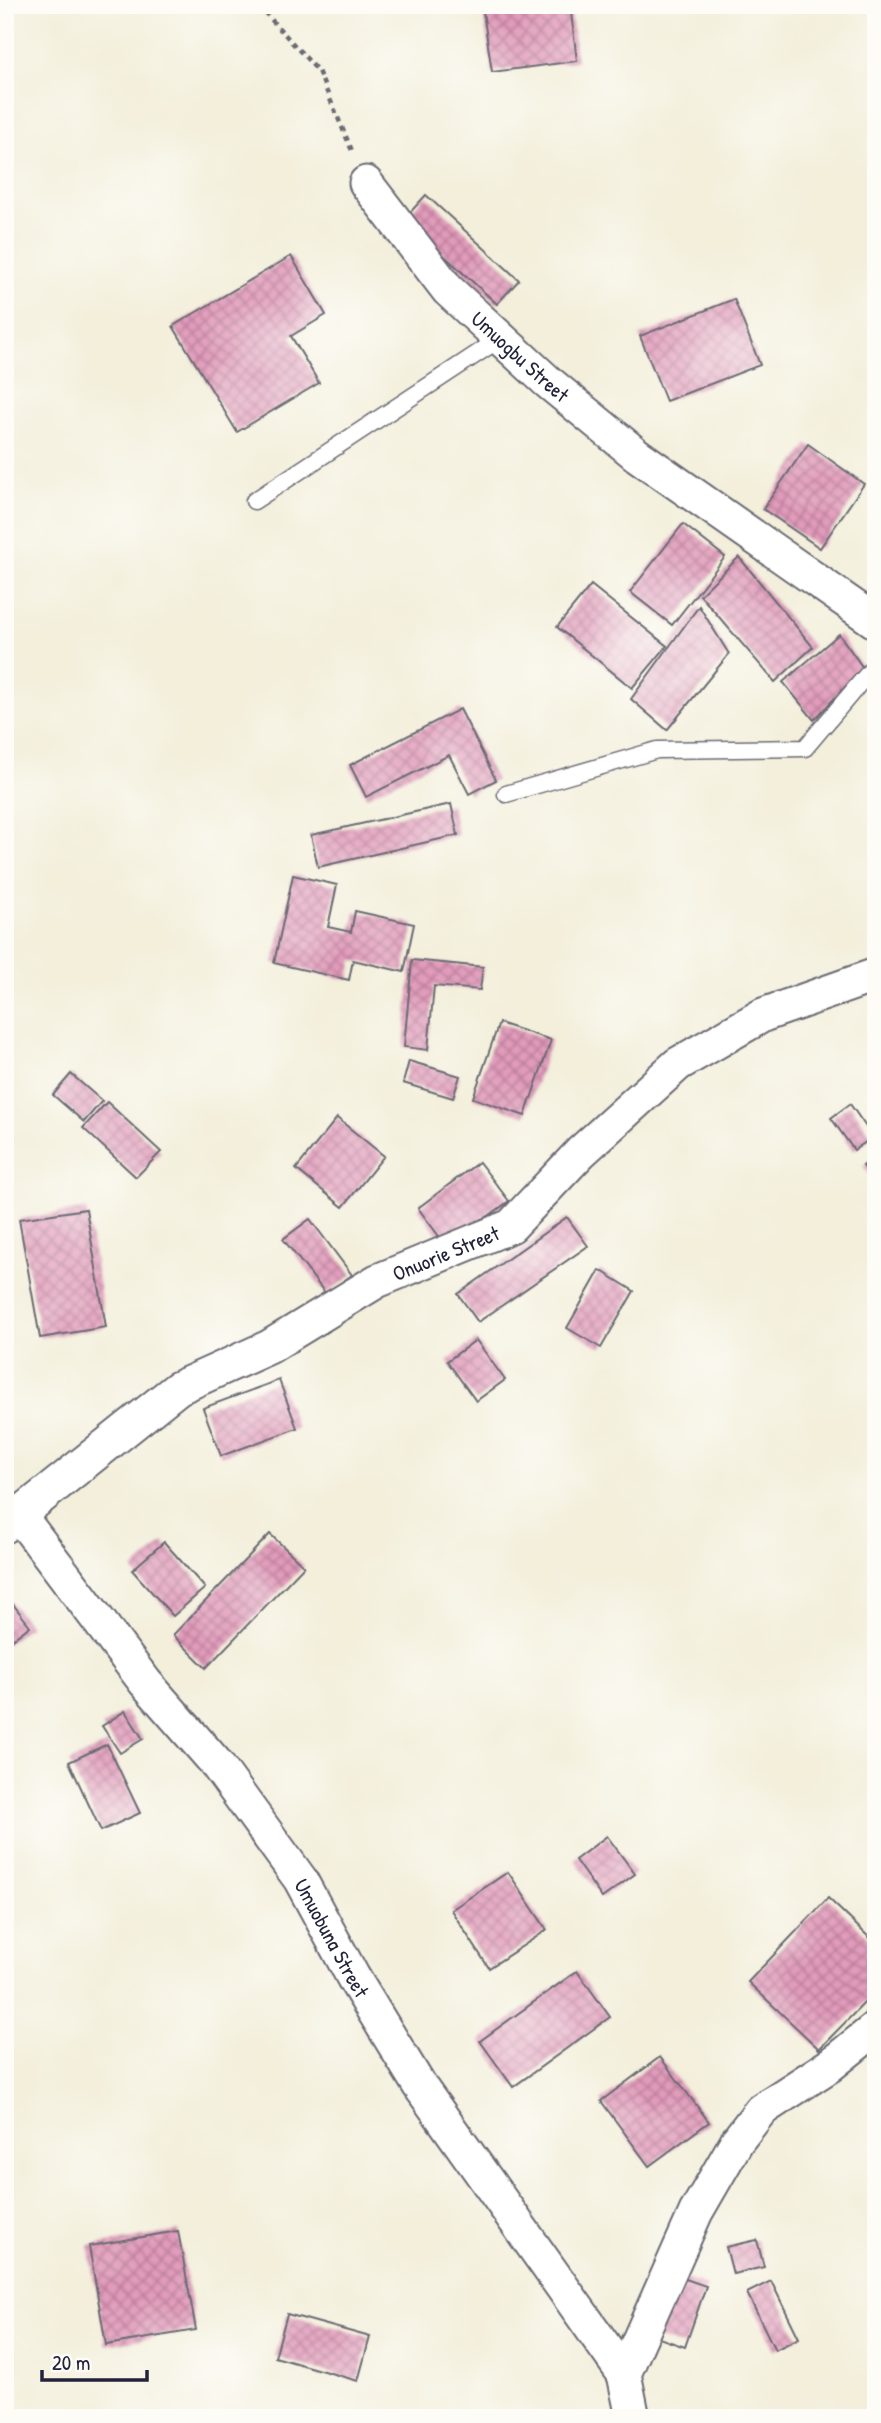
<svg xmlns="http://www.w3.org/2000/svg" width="881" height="2423" font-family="'Patrick Hand',sans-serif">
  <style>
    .building { fill: url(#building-cross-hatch) }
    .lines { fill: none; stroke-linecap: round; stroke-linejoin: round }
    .service-casing { stroke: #6b6a73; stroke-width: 19 }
    .minor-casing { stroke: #6b6a73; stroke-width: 37 }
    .path { stroke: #6b6a73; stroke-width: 4.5; stroke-dasharray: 5 5; stroke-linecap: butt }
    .service { stroke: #fff; stroke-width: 16 }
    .minor { stroke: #fff; stroke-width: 33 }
    .labels { text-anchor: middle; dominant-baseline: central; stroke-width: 6; stroke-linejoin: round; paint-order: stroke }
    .street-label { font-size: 21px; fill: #22223b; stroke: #fdfcf7 }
  </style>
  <defs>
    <pattern id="building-cross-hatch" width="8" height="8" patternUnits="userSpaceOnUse" patternTransform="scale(1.75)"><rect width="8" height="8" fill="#e29bbb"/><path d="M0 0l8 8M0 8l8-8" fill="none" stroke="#b77e99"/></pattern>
  </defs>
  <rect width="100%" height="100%" fill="#fdfcf7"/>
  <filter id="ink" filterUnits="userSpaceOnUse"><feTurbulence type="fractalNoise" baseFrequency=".0143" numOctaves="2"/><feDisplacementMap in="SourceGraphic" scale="14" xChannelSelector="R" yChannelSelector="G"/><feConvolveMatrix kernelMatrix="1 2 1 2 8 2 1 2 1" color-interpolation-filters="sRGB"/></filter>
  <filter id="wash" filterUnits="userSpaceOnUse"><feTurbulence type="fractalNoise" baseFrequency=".00686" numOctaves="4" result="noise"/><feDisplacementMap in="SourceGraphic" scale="28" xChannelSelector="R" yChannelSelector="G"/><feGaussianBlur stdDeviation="1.57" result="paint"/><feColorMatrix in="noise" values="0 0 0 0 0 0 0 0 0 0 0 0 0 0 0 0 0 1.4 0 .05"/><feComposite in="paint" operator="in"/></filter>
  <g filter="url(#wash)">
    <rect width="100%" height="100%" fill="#f3efdb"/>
    <g id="blocks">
      <g class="building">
        <polygon points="482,5 570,5 577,61 492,72"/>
        <polygon points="426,195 519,280 497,304 404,219"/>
        <polygon points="291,256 326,315 291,336 319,383 237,432 173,326"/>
        <polygon points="734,299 760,365 666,401 640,336"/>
        <polygon points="808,444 864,484 820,548 763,509"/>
        <polygon points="683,524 725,557 672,625 630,592"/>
        <polygon points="739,557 813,647 775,682 700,595"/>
        <polygon points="591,585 667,646 632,688 557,627"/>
        <polygon points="699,606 729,654 667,730 631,699"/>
        <polygon points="839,634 863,668 814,720 783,682"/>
        <polygon points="460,709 496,780 469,794 449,755 366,797 350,765"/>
        <polygon points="451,804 458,835 318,867 311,835"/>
        <polygon points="293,875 337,885 328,927 351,932 355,911 414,924 404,972 353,960 349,980 274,963"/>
        <polygon points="412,960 483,967 480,990 434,986 428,1050 404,1047"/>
        <polygon points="499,1023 551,1040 525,1116 473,1098"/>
        <polygon points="409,1061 460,1076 453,1098 403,1083"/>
        <polygon points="71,1074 102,1101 84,1122 53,1095"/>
        <polygon points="107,1102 161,1152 136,1177 83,1128"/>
        <polygon points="850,1104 873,1137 854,1150 831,1118"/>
        <polygon points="337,1118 384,1156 343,1207 296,1169"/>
        <polygon points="876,1156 876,1182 863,1166"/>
        <polygon points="479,1162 509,1201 447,1247 418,1208"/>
        <polygon points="86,1209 106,1327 40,1338 19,1219"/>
        <polygon points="567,1217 588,1246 478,1322 458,1294"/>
        <polygon points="310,1219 352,1275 326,1294 283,1239"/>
        <polygon points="600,1270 634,1291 601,1348 567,1328"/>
        <polygon points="476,1340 505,1380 476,1401 447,1361"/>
        <polygon points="279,1380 297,1428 221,1456 203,1408"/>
        <polygon points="270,1534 304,1566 206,1668 173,1635"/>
        <polygon points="164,1542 205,1588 173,1616 132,1570"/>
        <polygon points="5,1594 30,1626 5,1645"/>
        <polygon points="125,1711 143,1739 120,1753 102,1726"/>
        <polygon points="107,1744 140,1813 101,1831 69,1762"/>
        <polygon points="607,1836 635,1874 602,1898 575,1860"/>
        <polygon points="508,1872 547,1930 489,1968 451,1910"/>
        <polygon points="828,1898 876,1944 876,1991 819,2049 748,1982"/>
        <polygon points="577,1971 610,2017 513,2087 480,2041"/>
        <polygon points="660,2057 709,2122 649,2166 601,2101"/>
        <polygon points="178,2231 196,2330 106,2345 89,2246"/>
        <polygon points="757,2240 764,2267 733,2274 726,2247"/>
        <polygon points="671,2274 706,2286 685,2347 650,2335"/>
        <polygon points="771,2281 799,2338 775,2350 747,2293"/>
        <polygon points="287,2314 370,2337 358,2381 275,2357"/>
      </g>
    </g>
  </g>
  <g filter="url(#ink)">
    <use href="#blocks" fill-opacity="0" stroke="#6b6a73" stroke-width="2"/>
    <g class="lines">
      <g class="service-casing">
        <g id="service">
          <polyline points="254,501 501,338"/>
          <polyline points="506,794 657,750 805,748 876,664"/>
        </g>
      </g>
      <g class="minor-casing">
        <g id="minor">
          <path id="s1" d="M366 183 448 290 548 382 637 455 876 622"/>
          <path id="s2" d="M19 1515 145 1682 215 1762 300 1879 353 1977 419 2085 624 2374"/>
          <path id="s3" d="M5 1526 178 1388 269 1347 377 1281 511 1226 581 1152 678 1064 763 1015 876 975"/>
          <polyline points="633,2418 624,2374 696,2212 737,2141 761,2110 829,2066 876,2028"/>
        </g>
      </g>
      <polyline class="path" points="258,5 318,71 353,153"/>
      <use href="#service" class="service"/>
      <use href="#minor" class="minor"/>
    </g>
  </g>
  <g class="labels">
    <g class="street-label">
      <text stroke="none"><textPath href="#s1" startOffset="233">Umuogbu Street</textPath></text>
      <text stroke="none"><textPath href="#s3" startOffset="522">Onuorie Street</textPath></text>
      <text stroke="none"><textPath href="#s2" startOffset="527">Umuobuna Street</textPath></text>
    </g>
  </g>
  <rect width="881" height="2423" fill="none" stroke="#fdfcf7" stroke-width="28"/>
  <path d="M42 2370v10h105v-10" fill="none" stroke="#22223b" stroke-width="3.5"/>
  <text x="52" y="2370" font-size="21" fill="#22223b" stroke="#fdfcf7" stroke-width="5" paint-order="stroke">20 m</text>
</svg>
